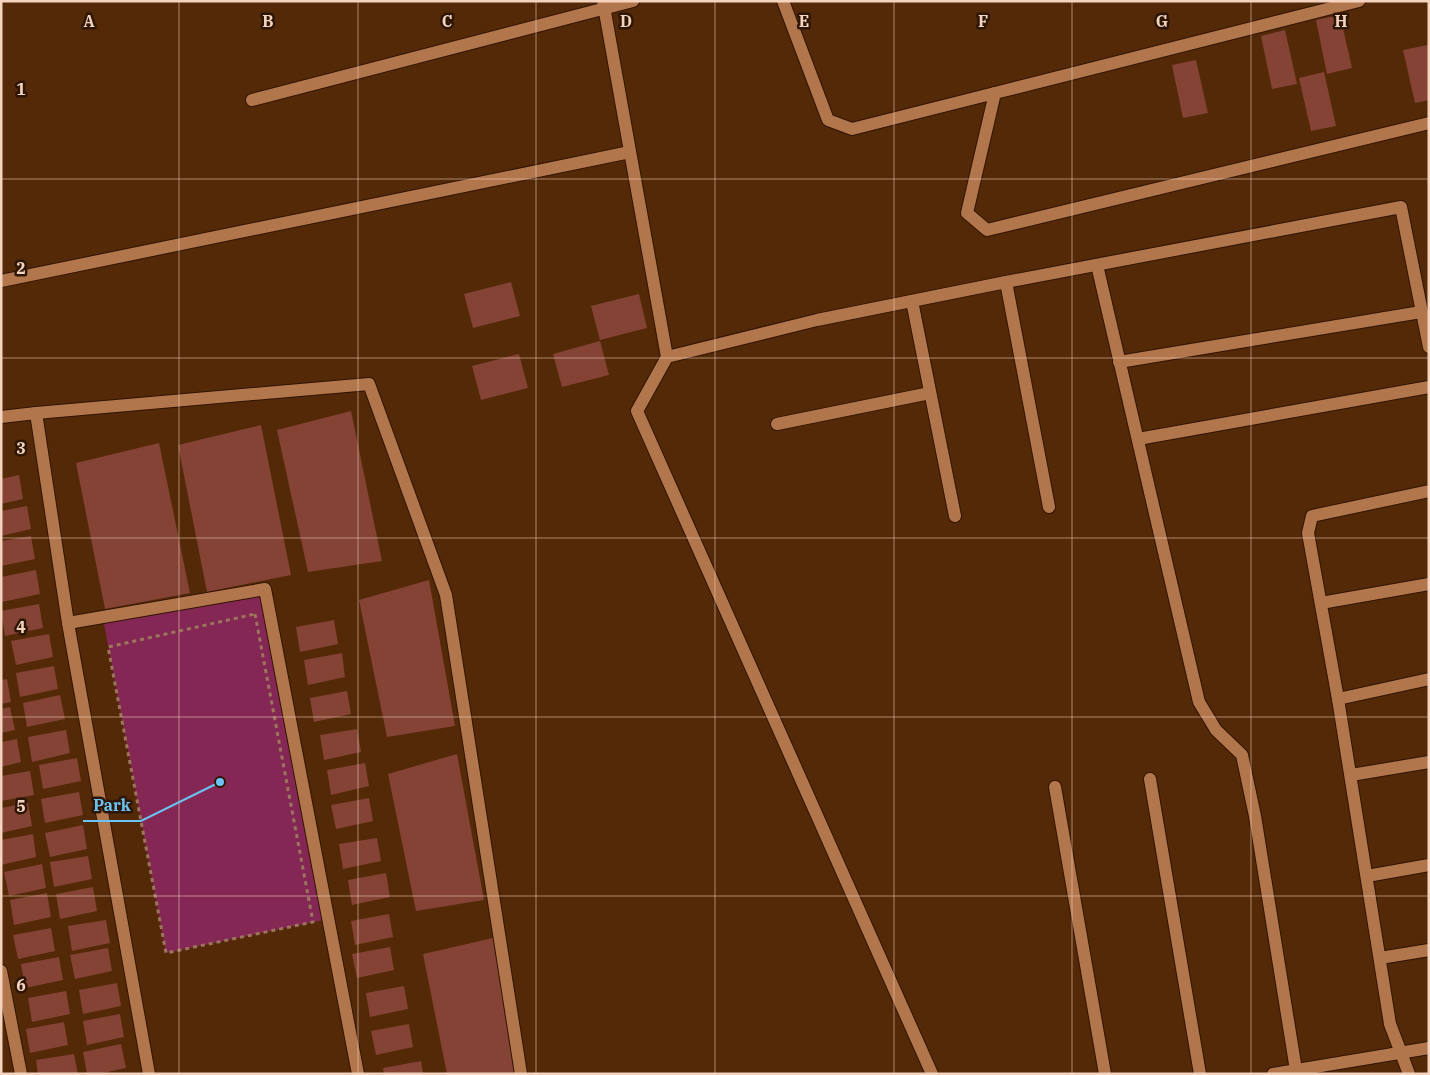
<svg xmlns="http://www.w3.org/2000/svg" width="1430" height="1075" font-family="'IBM Plex Serif',serif">
  <style>
    .green { fill: #842755 }
    .building { fill: #844334 }
    .lines { fill: none; stroke-linecap: round; stroke-linejoin: round }
    .minor-casing { stroke: #311401; stroke-width: 14 }
    .path { stroke: #9c765b; stroke-width: 3; stroke-dasharray: 4 4; stroke-linecap: butt }
    .minor { stroke: #b2764d; stroke-width: 12 }
    .grid { fill: none; stroke: #f5d4bf; stroke-width: 1; stroke-opacity: 0.55 }
    .grid-label { font-size: 16px; text-anchor: middle; font-weight: bold; fill: #f5d4bf; stroke: #2e1606; stroke-width: 5; stroke-linejoin: round; paint-order: stroke }
    .leader { fill: none; stroke: #6bc3f2; stroke-width: 2 }
    .callout-dot { fill: #6bc3f2; stroke: #2e1606; stroke-width: 2 }
    .callout-label { font-size: 16px; text-anchor: middle; font-weight: bold; fill: #6bc3f2; stroke: #2e1606; stroke-width: 5; stroke-linejoin: round; paint-order: stroke }
  </style>
  <rect width="100%" height="100%" fill="#532908"/>
  <polygon class="green" points="265,589 333,918 166,953 102,613"/>
  <g class="building">
    <polygon points="1340,15 1352,68 1327,74 1316,20"/>
    <polygon points="1285,30 1297,84 1272,89 1261,36"/>
    <polygon points="1428,45 1429,50 1429,100 1415,103 1403,50"/>
    <polygon points="1196,60 1208,113 1183,118 1172,65"/>
    <polygon points="1324,72 1336,126 1311,131 1299,78"/>
    <polygon points="511,282 520,316 473,328 464,294"/>
    <polygon points="639,294 647,328 600,340 591,306"/>
    <polygon points="600,341 609,375 562,387 553,354"/>
    <polygon points="519,354 528,388 481,400 472,366"/>
    <polygon points="351,411 382,561 308,572 277,430"/>
    <polygon points="261,425 291,575 207,592 178,445"/>
    <polygon points="159,443 190,593 105,609 76,463"/>
    <polygon points="19,475 23,499 1,504 1,479"/>
    <polygon points="27,506 31,529 1,536 1,511"/>
    <polygon points="31,536 35,559 1,566 1,541"/>
    <polygon points="36,570 40,594 2,602 1,577"/>
    <polygon points="429,580 455,726 387,737 359,600"/>
    <polygon points="39,604 43,628 5,636 1,611"/>
    <polygon points="334,620 338,644 300,652 296,627"/>
    <polygon points="49,634 53,657 16,665 11,641"/>
    <polygon points="342,653 345,677 308,685 304,660"/>
    <polygon points="54,666 58,689 20,697 16,673"/>
    <polygon points="7,679 11,702 1,704 1,680"/>
    <polygon points="347,691 351,714 314,722 310,698"/>
    <polygon points="60,695 65,719 27,727 23,703"/>
    <polygon points="10,707 15,730 1,733 1,709"/>
    <polygon points="357,729 361,752 324,760 320,735"/>
    <polygon points="66,730 70,753 32,762 28,737"/>
    <polygon points="17,739 21,762 1,767 1,742"/>
    <polygon points="457,754 484,900 416,911 388,774"/>
    <polygon points="77,758 81,781 43,789 39,765"/>
    <polygon points="365,763 369,786 331,795 327,770"/>
    <polygon points="30,771 34,795 1,801 1,776"/>
    <polygon points="79,792 83,815 45,823 41,799"/>
    <polygon points="369,798 373,821 336,829 331,805"/>
    <polygon points="28,803 32,826 1,833 1,808"/>
    <polygon points="83,825 87,849 50,857 45,833"/>
    <polygon points="33,834 36,857 1,865 1,840"/>
    <polygon points="377,838 381,861 343,869 339,844"/>
    <polygon points="88,856 92,879 54,887 50,862"/>
    <polygon points="42,864 46,888 9,896 4,872"/>
    <polygon points="386,873 390,897 352,905 348,880"/>
    <polygon points="93,887 97,911 60,919 56,894"/>
    <polygon points="47,893 51,917 14,925 10,900"/>
    <polygon points="389,914 393,937 355,945 351,921"/>
    <polygon points="106,920 110,943 72,951 68,926"/>
    <polygon points="51,928 55,951 18,959 13,935"/>
    <polygon points="493,938 517,1074 447,1074 423,954"/>
    <polygon points="390,947 394,970 357,978 352,954"/>
    <polygon points="108,948 112,971 75,979 70,955"/>
    <polygon points="59,957 63,980 25,988 21,964"/>
    <polygon points="117,983 121,1006 83,1014 79,990"/>
    <polygon points="404,986 408,1009 370,1017 366,993"/>
    <polygon points="66,991 70,1014 32,1022 28,998"/>
    <polygon points="120,1014 124,1037 87,1045 83,1021"/>
    <polygon points="64,1022 68,1045 30,1053 26,1029"/>
    <polygon points="409,1024 413,1047 376,1055 371,1031"/>
    <polygon points="121,1044 126,1068 98,1074 87,1074 83,1052"/>
    <polygon points="74,1054 78,1074 38,1074 36,1060"/>
    <polygon points="421,1061 423,1074 384,1074 383,1068"/>
  </g>
  <g class="lines">
    <g class="minor-casing">
      <g id="minor">
        <polyline points="603,1 667,357"/>
        <polyline points="783,1 828,120 852,129 995,93"/>
        <polyline points="1359,1 995,93 967,213 987,230 1429,123"/>
        <polyline points="252,100 633,1"/>
        <polyline points="1097,265 1199,702 1216,730 1242,755 1255,816 1296,1070"/>
        <polyline points="1,281 630,152"/>
        <polyline points="1006,282 1049,507"/>
        <polyline points="912,301 955,516"/>
        <polyline points="1119,362 1421,312"/>
        <polyline points="36,413 68,623"/>
        <polyline points="1,417 36,413 369,384 446,595 521,1074"/>
        <polyline points="777,424 930,393"/>
        <polyline points="1138,439 1429,387"/>
        <polyline points="1321,603 1429,584"/>
        <polyline points="1338,699 1429,679"/>
        <polyline points="1351,775 1429,762"/>
        <polyline points="1150,779 1200,1074"/>
        <polyline points="1055,787 1105,1074"/>
        <polyline points="1367,876 1429,865"/>
        <polyline points="1380,958 1429,950"/>
        <polyline points="1,971 21,1074"/>
        <polyline points="149,1074 68,623 265,589 358,1074"/>
        <polyline points="932,1074 637,411 667,357 817,320 1006,282 1401,207 1429,347"/>
        <polyline points="1273,1074 1429,1048"/>
        <polyline points="1409,1074 1390,1024 1338,699 1308,533 1312,516 1429,491"/>
      </g>
    </g>
    <polygon class="path" points="255,614 313,922 166,953 108,647"/>
    <use href="#minor" class="minor"/>
  </g>
  <path class="grid" d="M179 1V1074M358 1V1074M536 1V1074M715 1V1074M894 1V1074M1072 1V1074M1251 1V1074M1 179H1429M1 358H1429M1 538H1429M1 717H1429M1 896H1429"/>
  <g class="grid-label">
    <text x="89" y="27">A</text>
    <text x="268" y="27">B</text>
    <text x="447" y="27">C</text>
    <text x="626" y="27">D</text>
    <text x="804" y="27">E</text>
    <text x="983" y="27">F</text>
    <text x="1162" y="27">G</text>
    <text x="1341" y="27">H</text>
    <text x="21" y="95">1</text>
    <text x="21" y="274">2</text>
    <text x="21" y="454">3</text>
    <text x="21" y="633">4</text>
    <text x="21" y="812">5</text>
    <text x="21" y="991">6</text>
  </g>
  <path class="leader" d="M220 782L141 821H83"/>
  <circle class="callout-dot" cx="220" cy="782" r="5"/>
  <g class="callout-label">
    <text x="112" y="811">Park</text>
  </g>
  <rect width="1430" height="1075" fill="none" stroke="#f5d4bf" stroke-width="5"/>
</svg>
